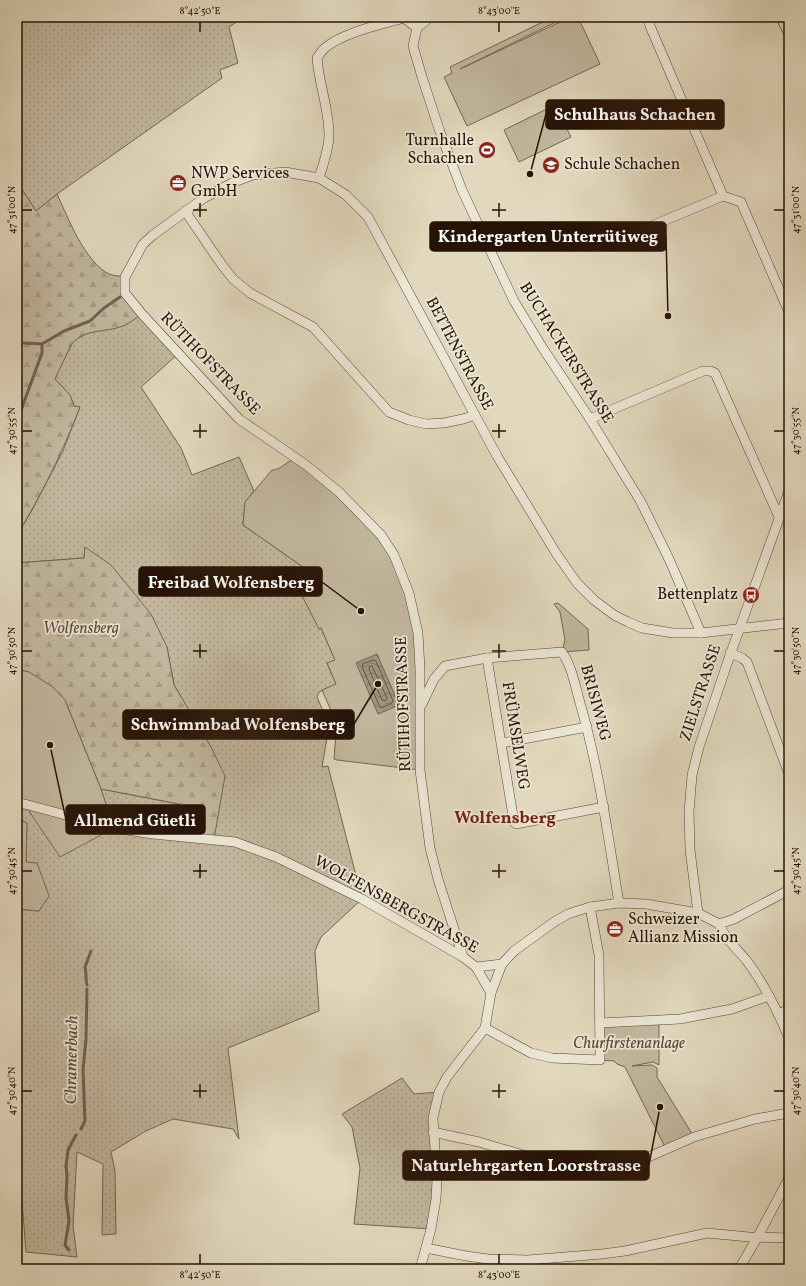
<svg xmlns="http://www.w3.org/2000/svg" width="806" height="1286" font-family="Vollkorn,serif">
  <style>
    .grass { fill: url(#grass-dots); stroke: #746552 }
    .forest { fill: url(#forest-firs); stroke: #746552 }
    .park { fill: #c2b79e; stroke: #746552 }
    .water { fill: url(#water-waves); stroke: #70614f }
    .lines { fill: none; stroke-linecap: round; stroke-linejoin: round }
    .shore { stroke: #645442; stroke-width: 1 }
    .stream { stroke: #70614f; stroke-width: 3 }
    .street-casing { stroke: #554434; stroke-width: 10 }
    .primary-casing { stroke: #261306; stroke-width: 16 }
    .street { stroke: #ece6d4; stroke-width: 9 }
    .primary { stroke: #e2d8bd; stroke-width: 15 }
    .ticks { fill: none; stroke: #261306; stroke-width: 1.5 }
    .labels { text-anchor: middle; dominant-baseline: central; stroke-width: 3.5; stroke-linejoin: round; paint-order: stroke }
    .poi-label { font-size: 16px; fill: #261306; stroke: #ece6d4; text-anchor: start }
    .street-label { font-size: 16px; fill: #261306; stroke: #ece6d4 }
    .park-label { font-size: 16px; font-style: italic; fill: #5d4c3b; stroke: #ece6d4 }
    .neighbourhood-label { font-size: 17px; font-weight: bold; fill: #7a1f14; stroke: #ece6d4 }
    .water-label { font-size: 17px; font-style: italic; fill: #584736; stroke: #ece6d4 }
    .leader { fill: none; stroke: #261306; stroke-width: 1.5 }
    .callout-dot { fill: #261306; stroke: #ece6d4; stroke-width: 1.5 }
    .callout { fill: #261306; stroke: #261306; stroke-width: 1.5 }
    .callout-label { font-size: 17px; text-anchor: middle; font-weight: bold; fill: #fff }
    .neatline { fill: none; stroke: #261306; stroke-width: 1.5 }
    .ticks-label { font-size: 10px; text-anchor: middle; fill: #261306 }
  </style>
  <defs>
    <pattern id="grass-dots" width="8" height="8" patternUnits="userSpaceOnUse"><rect width="8" height="8" fill="#c2b79e"/><path d="M2 2h.1M6 6h.1" fill="none" stroke="#a79c87" stroke-width="1.8" stroke-linecap="round"/></pattern>
    <pattern id="forest-firs" width="22" height="20" patternUnits="userSpaceOnUse"><rect width="22" height="20" fill="#c2b79e"/><path d="M5 1l3.5 6h-7zM16 11l3.5 6h-7z" fill="#a79c87"/></pattern>
    <pattern id="water-waves" width="16" height="10" patternUnits="userSpaceOnUse"><rect width="16" height="10" fill="#a2957f"/><path d="M0 5q4-4 8 0t8 0" fill="none" stroke="#847866"/></pattern>
  </defs>
  <rect width="100%" height="100%" fill="#e2d8bd"/>
  <filter id="stains"><feTurbulence type="fractalNoise" baseFrequency=".005" numOctaves="4"/><feColorMatrix values="0 0 0 0 .2 0 0 0 0 .09 0 0 0 0 .02 0 0 0 .5 -.17"/></filter>
  <radialGradient id="worn" r=".72"><stop offset=".6" stop-color="#630" stop-opacity="0"/><stop offset="1" stop-color="#630" stop-opacity=".3"/></radialGradient>
  <g class="grass">
    <polygon points="17,17 244,17 229,27 238,63 220,70 222,78 57,194 36,211 17,182"/>
    <polygon points="142,314 178,354 141,387 181,448 192,475 239,457 254,491 245,502 243,525 303,567 319,629 321,628 335,660 327,663 336,684 319,692 317,697 329,726 322,767 328,766 362,899 321,937 315,951 319,1011 228,1048 239,1139 233,1129 173,1119 146,1131 111,1152 115,1171 116,1234 102,1235 103,1164 77,1152 73,1226 77,1257 26,1252 20,1177 17,1175 17,909 39,911 26,862 27,823 17,818 17,806 113,828 101,789 179,804 211,747 174,685 167,647 85,547 84,558 17,563 17,535 31,512 63,451 80,407 74,406 70,395 55,379 61,365 74,340 88,333 122,326"/>
    <polygon points="402,1078 414,1094 439,1092 433,1118 437,1180 431,1229 354,1224 360,1168 352,1127 342,1114"/>
  </g>
  <g class="forest">
    <path d="M17 182 36 211 57 194C68 218 85 262 109 274 114 276 120 276 125 277V293L142 314C136 318 130 323 123 326 106 333 83 328 71 345L55 379 70 395 74 406 80 407C63 451 42 494 17 535Z"/>
    <polygon points="85,547 111,565 151,614 167,647 174,685 211,747 225,776 214,839 181,836 179,804 101,789 65,700 29,672 17,669 17,563 84,558"/>
  </g>
  <g class="park">
    <polygon points="553,17 566,17 460,69 571,17 578,17 600,64 467,126 444,77 452,73 450,67"/>
    <polygon points="555,105 571,137 519,162 504,130"/>
    <path d="M297 459 339 492 394 555 418 633 420 770 337 760 334 759 336 733 340 731 322 690 336 684 327 663 335 660 321 628 319 629 293 578 303 567 243 525 245 502 272 470C279 470 282 466 287 463 289 461 293 460 297 459Z"/>
    <polygon points="558,603 588,629 589,650 562,652 565,640 560,612 554,604"/>
    <polygon points="17,669 29,672 53,687 65,700 101,789 114,828 60,857 27,808 17,806"/>
    <polygon points="17,818 27,823 26,862 37,863 49,896 39,911 17,909"/>
    <polygon points="600,1023 659,1023 659,1065 653,1062 632,1066 652,1065 657,1068 657,1077 694,1137 666,1149 625,1067 617,1064 614,1061 600,1060"/>
  </g>
  <polygon class="water" points="377,654 399,705 378,714 356,663"/>
  <g class="lines">
    <g class="shore">
      <polygon points="374,660 376,661 393,701 392,703 382,708 380,707 362,667 363,664"/>
      <polygon points="372,666 387,698 385,701 382,700 369,669 369,667"/>
    </g>
    <g class="stream">
      <polyline points="17,343 20,342"/>
      <polyline points="24,343 42,344"/>
      <polyline points="17,421 42,353 42,344 64,331 90,321 104,308 120,297"/>
      <path d="M87 985C85 979 87 973 85 967L91 951"/>
      <polyline points="81,1129 85,1121 83,1070 86,1039 87,989"/>
      <polyline points="69,1250 65,1245 69,1221 66,1198 67,1175 66,1166 68,1150 76,1135"/>
    </g>
    <g class="street-casing">
      <g id="street">
        <polyline points="430,17 417,28 413,46 422,77 440,132 462,190 514,301 542,347 590,419 641,502 669,559 701,633"/>
        <polyline points="648,17 650,26 723,196 741,202 789,312"/>
        <path d="M319 178C323 165 329 149 329 135 329 109 319 84 317 58 320 54 322 50 325 48 342 33 382 24 404 18L417 28"/>
        <polyline points="185,211 222,265 233,279 250,293 313,327 389,412 409,420 426,424 444,423 463,419 475,415"/>
        <polyline points="606,245 723,196"/>
        <polyline points="590,419 703,371 710,371 715,373 779,517"/>
        <polyline points="730,653 742,658 747,662 789,774"/>
        <polyline points="487,658 514,822 516,824 604,807"/>
        <path d="M422 704 434 679 445 666 487 658 562 652C572 667 575 685 580 703 599 768 608 836 619 903"/>
        <polyline points="502,743 587,727"/>
        <polyline points="17,802 114,828 153,834 235,842 276,857 362,899 463,957 476,967 502,964 514,951 554,922 568,914 590,907 619,903 646,904 698,913 719,924 734,919 789,890"/>
        <polyline points="698,913 690,850 689,812 692,775 699,747 729,658 789,491"/>
        <path d="M719 924C725 939 737 949 747 961 765 985 778 1012 789 1038"/>
        <polyline points="463,957 438,879 430,848 420,770 420,669 418,633 409,593 394,555 381,535 339,492 306,465 239,419 142,314 125,293 125,277 143,244 153,235 204,198 234,182 253,175 285,172 319,178 346,195 368,217 497,456 556,553 577,583 594,600 614,615 628,622 642,628 673,633 701,633 789,623"/>
        <polyline points="491,993 502,964"/>
        <polyline points="779,1014 789,1009"/>
        <polyline points="600,1023 680,1019 732,1009 769,996"/>
        <polyline points="485,1028 531,1053 552,1058 600,1060 599,955 590,907"/>
        <polyline points="433,1132 479,1142 564,1167 593,1171 628,1166 694,1137 755,1119 789,1113"/>
        <polyline points="426,1248 466,1256 488,1259 528,1260 602,1254 625,1251 707,1233 749,1237 789,1238"/>
        <polyline points="420,1269 431,1229 436,1199 437,1180 433,1118 439,1092 447,1077 485,1028 491,993 476,967"/>
        <polyline points="739,1269 757,1238 789,1178"/>
      </g>
    </g>
    <g class="primary-casing">
      <polyline id="primary" points="784,17 789,28"/>
    </g>
    <use href="#street" class="street"/>
    <use href="#primary" class="primary"/>
  </g>
  <path class="ticks" d="M200 22V32M499 22V32M200 203V217M499 203V217M22 210H32M193 210H207M492 210H506M774 210H784M200 424V438M499 424V438M22 431H32M193 431H207M492 431H506M774 431H784M200 644V658M499 644V658M22 651H32M193 651H207M492 651H506M774 651H784M200 864V878M499 864V878M22 871H32M193 871H207M492 871H506M774 871H784M200 1084V1098M499 1084V1098M22 1091H32M193 1091H207M492 1091H506M774 1091H784M200 1254V1264M499 1254V1264"/>
  <defs>
    <g id="stadium-disc" transform="scale(0.9)"><circle r="9.5" fill="#8f2418" stroke="#ece6d4"/><path d="M0-5a6.5 5 0 1 0 0 10a6.5 5 0 1 0 0-10ZM-3.5-1.8h7v3.6h-7Z" fill="#fff"/></g>
    <g id="school-disc" transform="scale(0.9)"><circle r="9.5" fill="#8f2418" stroke="#ece6d4"/><path d="M0-5L7-2L0 1L-7-2ZM-4 1L0 2.5L4 1V4Q0 6-4 4Z" fill="#fff"/></g>
    <g id="office-disc" transform="scale(0.9)"><circle r="9.5" fill="#8f2418" stroke="#ece6d4"/><path d="M-6-3h4V-5.5h4V-3h4V5H-6ZM-1-4.5V-3h2v-1.5ZM-6 0V1H6V0Z" fill="#fff"/></g>
    <g id="bus-disc" transform="scale(0.9)"><circle r="9.5" fill="#8f2418" stroke="#ece6d4"/><path d="M-5-6H5V4H4V6H2V4H-2V6H-4V4H-5ZM-3.5-4V0h7V-4ZM-3.5 1.2v1.5H-2V1.2ZM2 1.2v1.5H3.5V1.2Z" fill="#fff"/></g>
  </defs>
  <g fill-rule="evenodd">
    <use href="#stadium-disc" x="487" y="150"/>
    <use href="#school-disc" x="551" y="165"/>
    <use href="#office-disc" x="178" y="183"/>
    <use href="#bus-disc" x="751" y="595"/>
    <use href="#office-disc" x="615" y="929"/>
  </g>
  <g class="labels">
    <g class="poi-label">
      <text x="474" y="141" text-anchor="end">Turnhalle<tspan x="474" dy="18">Schachen</tspan></text>
      <text x="564" y="165">Schule Schachen</text>
      <text x="191" y="174">NWP Services<tspan x="191" dy="18">GmbH</tspan></text>
      <text x="738" y="595" text-anchor="end">Bettenplatz</text>
      <text x="628" y="920">Schweizer<tspan x="628" dy="18">Allianz Mission</tspan></text>
    </g>
    <g class="street-label">
      <text transform="translate(566 353) rotate(58)">BUCHACKERSTRASSE</text>
      <text transform="translate(459 354) rotate(62)">BETTENSTRASSE</text>
      <text transform="translate(210 364) rotate(46)">RÜTIHOFSTRASSE</text>
      <text transform="translate(701 693) rotate(-72)">ZIELSTRASSE</text>
      <text transform="translate(595 703) rotate(75)">BRISIWEG</text>
      <text transform="translate(404 704) rotate(-92)">RÜTIHOFSTRASSE</text>
      <text transform="translate(515 736) rotate(81)">FRÜMSELWEG</text>
      <text transform="translate(396 905) rotate(29)">WOLFENSBERGSTRASSE</text>
    </g>
    <g class="park-label">
      <text x="81" y="629">Wolfensberg</text>
      <text x="629" y="1044">Churfirstenanlage</text>
    </g>
    <g class="neighbourhood-label">
      <text x="505" y="818">Wolfensberg</text>
    </g>
    <g class="water-label">
      <text transform="translate(72 1060) rotate(-89)">Chramerbach</text>
    </g>
  </g>
  <path class="leader" d="M530 174L546 114M668 316L666 236M361 611L322 582M378 684L354 724M50 745L66 820M660 1107L649 1165"/>
  <g class="callout-dot">
    <circle cx="530" cy="174" r="4"/>
    <circle cx="668" cy="316" r="4"/>
    <circle cx="361" cy="611" r="4"/>
    <circle cx="378" cy="684" r="4"/>
    <circle cx="50" cy="745" r="4"/>
    <circle cx="660" cy="1107" r="4"/>
  </g>
  <g class="callout">
    <rect x="546" y="100" width="178" height="29" rx="4"/>
    <rect x="430" y="222" width="236" height="29" rx="4"/>
    <rect x="139" y="567" width="183" height="29" rx="4"/>
    <rect x="123" y="710" width="231" height="29" rx="4"/>
    <rect x="66" y="805" width="139" height="29" rx="4"/>
    <rect x="403" y="1151" width="246" height="29" rx="4"/>
  </g>
  <g class="callout-label">
    <text x="635" y="120">Schulhaus Schachen</text>
    <text x="548" y="242">Kindergarten Unterrütiweg</text>
    <text x="231" y="588">Freibad Wolfensberg</text>
    <text x="238" y="730">Schwimmbad Wolfensberg</text>
    <text x="135" y="826">Allmend Güetli</text>
    <text x="526" y="1171">Naturlehrgarten Loorstrasse</text>
  </g>
  <rect width="806" height="1286" fill="none" stroke="#e2d8bd" stroke-width="44"/>
  <rect x="22" y="22" width="762" height="1242" class="neatline"/>
  <g class="ticks-label">
    <text x="200" y="14">8°42'50"E</text>
    <text x="499" y="14">8°43'00"E</text>
    <text transform="translate(11 210) rotate(-90)" y="4">47°31'00"N</text>
    <text transform="translate(795 210) rotate(-90)" y="4">47°31'00"N</text>
    <text transform="translate(11 431) rotate(-90)" y="4">47°30'55"N</text>
    <text transform="translate(795 431) rotate(-90)" y="4">47°30'55"N</text>
    <text transform="translate(11 651) rotate(-90)" y="4">47°30'50"N</text>
    <text transform="translate(795 651) rotate(-90)" y="4">47°30'50"N</text>
    <text transform="translate(11 871) rotate(-90)" y="4">47°30'45"N</text>
    <text transform="translate(795 871) rotate(-90)" y="4">47°30'45"N</text>
    <text transform="translate(11 1091) rotate(-90)" y="4">47°30'40"N</text>
    <text transform="translate(795 1091) rotate(-90)" y="4">47°30'40"N</text>
    <text x="200" y="1278">8°42'50"E</text>
    <text x="499" y="1278">8°43'00"E</text>
  </g>
  <rect width="100%" height="100%" filter="url(#stains)"/>
  <rect width="100%" height="100%" fill="url(#worn)"/>
</svg>
